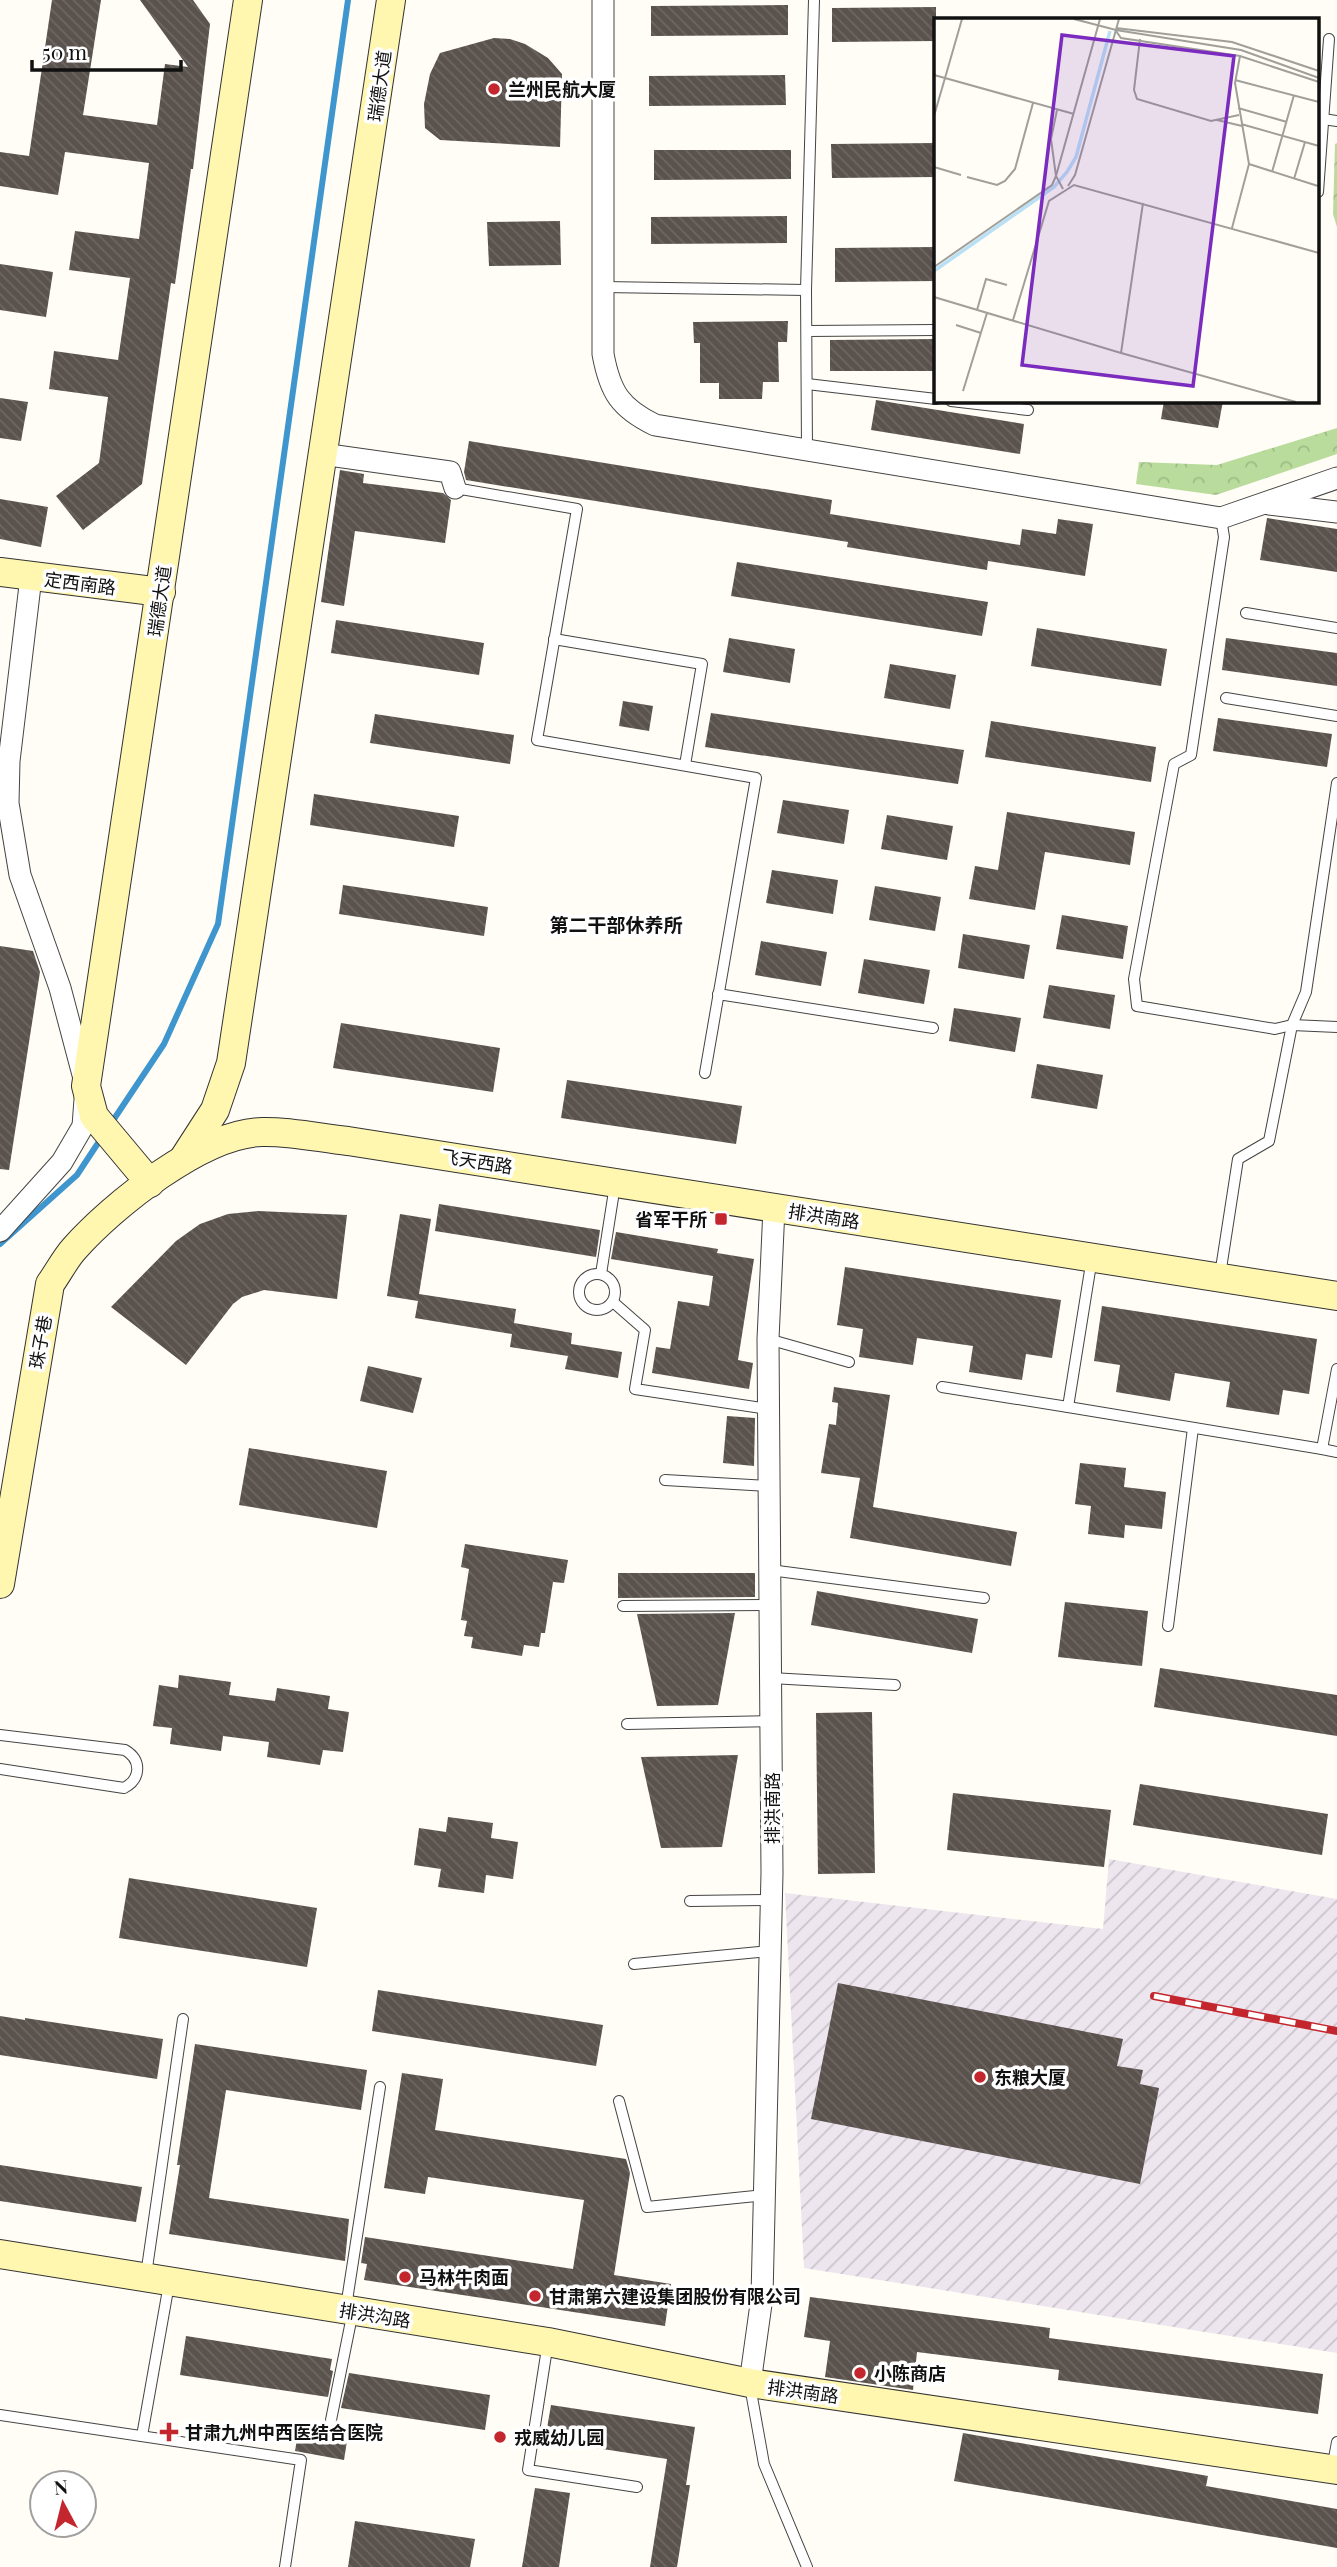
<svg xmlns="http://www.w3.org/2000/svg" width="1337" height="2567" font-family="'Playfair Display','Noto Sans SC',serif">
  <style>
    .industrial { fill: url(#industrial-furrows) }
    .forest { fill: url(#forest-crowns) }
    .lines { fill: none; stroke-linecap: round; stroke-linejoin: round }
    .stream { stroke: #3f96cf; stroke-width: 6 }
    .building { fill: url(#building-back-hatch) }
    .lane-casing { stroke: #444; stroke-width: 12 }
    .street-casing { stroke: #444; stroke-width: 23 }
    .secondary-casing { stroke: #333; stroke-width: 30 }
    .lane { stroke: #fff; stroke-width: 10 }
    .street { stroke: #fff; stroke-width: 21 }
    .secondary { stroke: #fff6b0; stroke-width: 28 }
    .rail-casing { stroke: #c4262e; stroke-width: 8 }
    .rail { stroke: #fff; stroke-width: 5; stroke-dasharray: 16; stroke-linecap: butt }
    .poi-dot { fill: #c4262e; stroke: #fff; stroke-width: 2.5 }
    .labels { text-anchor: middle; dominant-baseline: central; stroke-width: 7; stroke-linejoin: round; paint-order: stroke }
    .street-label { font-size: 18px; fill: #111; stroke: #fff }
    .poi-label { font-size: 18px; font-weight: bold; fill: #111; stroke: #fff; text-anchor: start }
    .neighbourhood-label { font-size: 19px; font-weight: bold; fill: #111; stroke: #fff }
    .inset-river { fill: none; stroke: #b9e0f7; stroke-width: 3.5 }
    .inset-road { fill: none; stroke: #a09f9a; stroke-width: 2 }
    .view { fill: #7b2cbf; fill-opacity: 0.15; stroke: #7b2cbf; stroke-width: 3.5 }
    .inset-edge { fill: none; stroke: #111; stroke-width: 3.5 }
  </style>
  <defs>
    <pattern id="industrial-furrows" width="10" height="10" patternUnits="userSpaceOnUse" patternTransform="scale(1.75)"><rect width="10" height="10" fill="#eee6ef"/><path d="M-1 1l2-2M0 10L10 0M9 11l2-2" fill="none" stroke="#cbc4cc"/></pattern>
    <pattern id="forest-crowns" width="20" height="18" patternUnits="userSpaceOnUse" patternTransform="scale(1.75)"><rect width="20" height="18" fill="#b9dc9c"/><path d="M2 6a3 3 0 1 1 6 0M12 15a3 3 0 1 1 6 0" fill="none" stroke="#9ebc85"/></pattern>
    <pattern id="building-back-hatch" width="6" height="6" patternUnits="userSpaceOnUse" patternTransform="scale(1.75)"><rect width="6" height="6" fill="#5a524d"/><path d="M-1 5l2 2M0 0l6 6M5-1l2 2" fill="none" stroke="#6d6662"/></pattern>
  </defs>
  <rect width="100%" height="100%" fill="#fffdf5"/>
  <polygon class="industrial" points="1109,1859 1337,1899 1337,2353 804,2268 785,1893 1103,1929"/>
  <g class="forest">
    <polygon points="1337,143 1337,227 1333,214 1335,144"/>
    <polygon points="1337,428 1337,454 1216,495 1136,484 1139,462 1217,465"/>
  </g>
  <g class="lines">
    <g class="stream">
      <polyline points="110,1125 164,1044 218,924 348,0"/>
      <polyline points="0,1244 77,1175 102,1137"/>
    </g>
  </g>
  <g class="building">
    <polygon points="52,0 101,0 83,115 157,125 165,64 188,67 140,0 193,0 210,24 193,169 191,169 175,284 171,283 142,484 83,530 56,496 99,463 108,397 49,389 54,351 118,360 130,278 69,270 75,231 139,239 149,163 65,152 58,195 0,186 0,152 29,156"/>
    <polygon points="788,5 788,35 651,36 651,6"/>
    <polygon points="936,7 936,41 832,42 832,8"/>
    <polygon points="494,38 510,39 525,44 548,58 562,74 560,147 440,140 425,128 424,104 430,74 440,53"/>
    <polygon points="785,75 786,105 649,106 649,76"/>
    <polygon points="936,143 936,177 832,178 831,144"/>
    <polygon points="654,150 791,150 791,179 654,180"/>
    <polygon points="787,216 787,243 651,244 651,217"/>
    <polygon points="560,221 561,265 489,266 487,222"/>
    <polygon points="936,247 936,281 835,282 835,248"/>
    <polygon points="0,264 53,272 46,317 0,310"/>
    <polygon points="788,321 787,342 778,342 779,382 763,382 762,399 719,399 719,383 700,383 700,343 694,343 693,322"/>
    <polygon points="936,339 936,371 830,371 830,340"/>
    <polygon points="0,398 28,402 21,441 0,438"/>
    <polygon points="876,400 1024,424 1020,454 871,430"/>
    <polygon points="1164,401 1223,401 1218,428 1161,419"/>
    <polygon points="469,441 832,500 830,514 1020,545 1022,529 1056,534 1058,519 1093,524 1085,576 988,561 987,570 847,547 848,542 466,480 464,472"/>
    <polygon points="340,470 364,474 363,483 443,493 451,500 445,543 355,531 344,606 321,602"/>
    <polygon points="0,499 48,507 41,547 0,539"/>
    <polygon points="1267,518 1337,529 1337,572 1260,560"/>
    <polygon points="737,562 988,602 982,636 731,596"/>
    <polygon points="336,620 484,643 479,675 331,653"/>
    <polygon points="1037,628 1167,649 1161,686 1031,666"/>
    <polygon points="729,638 795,649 790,683 723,672"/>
    <polygon points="1226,638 1337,653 1337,686 1222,670"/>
    <polygon points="890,664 956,675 950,709 884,698"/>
    <polygon points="623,701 653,706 649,731 619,726"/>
    <polygon points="711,713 964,750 958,784 705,747"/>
    <polygon points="375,714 514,735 510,764 370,743"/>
    <polygon points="1218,718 1332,734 1327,767 1213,751"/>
    <polygon points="991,721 1156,747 1151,782 985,757"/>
    <polygon points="314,794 459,816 454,847 310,825"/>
    <polygon points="783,800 849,810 844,844 777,833"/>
    <polygon points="1007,812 1135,832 1130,865 1045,852 1035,910 969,899 975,866 998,870"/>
    <polygon points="887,815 953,826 947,860 881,849"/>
    <polygon points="772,870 838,880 833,914 766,903"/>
    <polygon points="343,885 488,907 484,936 339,914"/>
    <polygon points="875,886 941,897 935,931 869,920"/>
    <polygon points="1062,915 1128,926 1123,959 1056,949"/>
    <polygon points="963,934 1030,945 1024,979 958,968"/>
    <polygon points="761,941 827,952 821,986 755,975"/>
    <polygon points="0,946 33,951 40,972 9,1170 0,1169"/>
    <polygon points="864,959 930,970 924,1004 858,993"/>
    <polygon points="1049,985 1115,995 1110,1029 1043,1018"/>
    <polygon points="954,1008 1021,1018 1015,1052 949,1041"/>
    <polygon points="341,1023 500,1048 493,1092 333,1068"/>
    <polygon points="1037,1064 1103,1075 1097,1109 1031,1098"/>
    <polygon points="567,1080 742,1106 736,1144 561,1118"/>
    <polygon points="439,1204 600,1230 596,1257 435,1231"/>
    <polygon points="258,1211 347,1215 337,1299 264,1290 242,1297 233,1304 186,1365 111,1307 176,1241 200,1224 228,1214"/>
    <polygon points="400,1214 431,1219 419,1294 516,1309 514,1323 572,1333 571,1344 622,1352 618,1378 565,1369 568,1356 510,1347 512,1334 415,1318 418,1301 387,1296"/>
    <polygon points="616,1232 718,1249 717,1253 754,1259 738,1360 753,1363 749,1389 652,1373 656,1347 670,1349 678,1301 709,1306 713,1276 611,1259"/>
    <polygon points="845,1267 1061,1300 1052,1358 1026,1354 1022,1380 969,1372 973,1346 917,1338 913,1365 859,1357 863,1329 837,1325"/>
    <polygon points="1102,1306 1317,1339 1309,1394 1283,1390 1279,1415 1226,1407 1230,1382 1175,1373 1170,1401 1116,1392 1120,1365 1094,1361"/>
    <polygon points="368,1366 422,1378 413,1413 360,1401"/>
    <polygon points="834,1387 890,1395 873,1507 1017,1532 1011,1566 850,1538 860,1478 821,1473 829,1424 836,1425 838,1403 832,1402"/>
    <polygon points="727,1416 755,1418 754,1466 723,1463"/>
    <polygon points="249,1448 387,1471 377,1528 239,1505"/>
    <polygon points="1080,1463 1126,1468 1124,1487 1166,1492 1162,1529 1125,1525 1124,1538 1088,1534 1091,1506 1075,1504"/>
    <polygon points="465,1544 568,1560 564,1583 553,1582 545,1633 541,1633 539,1647 524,1645 522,1656 471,1648 473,1637 464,1636 467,1621 461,1620 469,1569 461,1567"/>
    <polygon points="618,1573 755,1573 755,1597 618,1598"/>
    <polygon points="817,1591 978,1619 972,1653 811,1625"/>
    <polygon points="1065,1602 1148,1611 1142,1666 1058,1657"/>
    <polygon points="735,1613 718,1705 657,1706 637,1614"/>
    <polygon points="1160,1668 1337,1695 1337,1736 1154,1707"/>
    <polygon points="179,1675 231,1682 229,1695 275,1701 277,1688 330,1696 328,1709 349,1712 343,1752 323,1750 320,1765 267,1757 269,1742 223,1736 221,1751 170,1744 172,1728 153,1726 159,1685 178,1688"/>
    <polygon points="872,1712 875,1873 818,1874 816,1713"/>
    <polygon points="738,1755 722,1847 661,1848 641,1757"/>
    <polygon points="1140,1784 1328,1814 1322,1855 1133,1825"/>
    <polygon points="953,1793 1111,1810 1104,1867 947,1850"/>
    <polygon points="448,1817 493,1823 491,1838 518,1842 513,1879 486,1875 484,1893 438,1887 441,1869 414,1865 419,1828 446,1832"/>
    <polygon points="129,1878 317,1908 307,1967 119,1938"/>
    <polygon points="838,1983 1123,2039 1117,2066 1143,2070 1140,2084 1159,2088 1140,2184 811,2119"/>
    <polygon points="378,1990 603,2025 596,2066 372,2031"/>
    <polygon points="0,2016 25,2020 25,2018 163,2039 157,2079 0,2055"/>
    <polygon points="195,2044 367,2070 361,2110 226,2090 209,2198 349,2219 345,2261 169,2234 180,2165 177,2165"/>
    <polygon points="402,2073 443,2079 435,2130 626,2159 630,2173 614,2275 671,2284 665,2326 364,2280 367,2264 361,2263 365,2237 573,2269 584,2200 428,2177 425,2194 384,2188"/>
    <polygon points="0,2165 142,2187 136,2222 0,2201"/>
    <polygon points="810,2297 1050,2328 1049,2338 1323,2374 1318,2414 1058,2380 1059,2370 917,2352 913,2390 825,2377 830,2341 804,2337"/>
    <polygon points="186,2336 332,2359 330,2370 333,2371 328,2397 180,2375"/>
    <polygon points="349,2373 490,2395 485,2430 341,2408"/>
    <polygon points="551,2405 695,2427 686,2485 690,2485 677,2567 650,2567 667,2459 545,2440"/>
    <polygon points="298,2433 347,2441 344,2460 295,2451"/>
    <polygon points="963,2433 1208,2476 1206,2486 1337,2509 1337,2548 954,2481"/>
    <polygon points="535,2488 570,2493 559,2567 522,2567"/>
    <polygon points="355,2521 475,2539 470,2567 348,2567"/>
  </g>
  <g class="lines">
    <g class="lane-casing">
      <g id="lane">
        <polyline points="1323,119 1337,121"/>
        <polyline points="1318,192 1329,39"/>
        <polyline points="603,287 806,290 807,450"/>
        <polyline points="806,290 814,0"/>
        <polyline points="807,331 936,330"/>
        <polyline points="807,384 936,399"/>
        <polyline points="951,401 1028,410"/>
        <polyline points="455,488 577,509 537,740 756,778 705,1073"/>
        <polyline points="1221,518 1224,537 1191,755 1174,764 1134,979 1137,1006 1275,1029 1292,1025 1337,1027"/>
        <polyline points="1246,613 1337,628"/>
        <polyline points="554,639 702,664 685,765"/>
        <polyline points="1226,698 1337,716"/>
        <polyline points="718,994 933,1028"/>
        <polyline points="601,1274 615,1185"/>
        <circle cx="597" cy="1292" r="18"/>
        <polyline points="1220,1275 1238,1159 1269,1141 1292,1025 1306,992 1337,783"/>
        <polyline points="613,1302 645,1330 635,1389 768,1409"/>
        <polyline points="768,1339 849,1362"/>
        <polyline points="942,1387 1068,1407 1092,1258"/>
        <polyline points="1068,1407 1322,1449 1337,1369"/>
        <polyline points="1322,1449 1337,1452"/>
        <polyline points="665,1480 769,1486"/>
        <polyline points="770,1570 984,1598"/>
        <polyline points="623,1606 770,1605"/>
        <polyline points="1168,1626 1193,1428"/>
        <polyline points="771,1678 895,1685"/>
        <polyline points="627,1724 771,1721"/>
        <path d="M0 1735 125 1750C142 1760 141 1779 124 1788L0 1769"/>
        <polyline points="690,1901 771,1900"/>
        <polyline points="634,1964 770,1951"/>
        <polyline points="619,2101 647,2207 765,2195"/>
        <polyline points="146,2275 183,2019"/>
        <polyline points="346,2307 380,2087"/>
        <polyline points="548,2342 528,2470 637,2487"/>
        <polyline points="750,2386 764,2464 807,2567"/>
        <polyline points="0,2415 301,2460 285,2567"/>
        <polyline points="331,2420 353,2311"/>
        <polyline points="142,2436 169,2284"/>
        <polyline points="1332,2469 1337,2442"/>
      </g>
    </g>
    <g class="street-casing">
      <g id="street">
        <path d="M603 0V354C610 392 620 408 655 425L1221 518 1337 478"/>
        <polyline points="322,454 450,472 455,488"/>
        <polyline points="1269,504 1337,512"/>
        <polyline points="0,1231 62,1162 83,1126 86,1086 60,988 20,875 8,803 9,761 31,577"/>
        <polyline points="750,2383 762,2297 772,1873 768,1339 774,1208"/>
      </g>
    </g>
    <g class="secondary-casing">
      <g id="secondary">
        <polyline points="0,572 161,592"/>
        <polyline points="184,1158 215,1110 231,1063 391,0"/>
        <polyline points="150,1183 94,1116 86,1086 248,0"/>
        <path d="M0 1584 50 1284C58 1273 65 1259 74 1249 113 1205 203 1133 262 1132 290 1131 320 1138 348 1141L1337 1296"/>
        <polyline points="0,2254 548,2342 750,2383 1337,2470"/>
      </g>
    </g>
    <use href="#lane" class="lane"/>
    <use href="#street" class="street"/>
    <use href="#secondary" class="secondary"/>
    <g class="rail-casing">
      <polyline id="rail" points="1154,1996 1337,2031"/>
    </g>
    <use href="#rail" class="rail"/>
  </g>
  <g class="poi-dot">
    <circle cx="494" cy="89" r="7"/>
    <rect x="714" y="1212" width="14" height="14" rx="3.5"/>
    <circle cx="980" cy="2077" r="7"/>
    <circle cx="405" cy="2277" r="7"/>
    <circle cx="535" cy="2296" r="7"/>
    <circle cx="860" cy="2373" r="7"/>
    <path d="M165.5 2421.5h7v7h7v7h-7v7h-7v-7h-7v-7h7z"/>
    <circle cx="500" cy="2437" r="7"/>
  </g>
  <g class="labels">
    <g class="street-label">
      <text transform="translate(379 86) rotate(-82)">瑞德大道</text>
      <text transform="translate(80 583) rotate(7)">定西南路</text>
      <text transform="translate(159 601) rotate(-82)">瑞德大道</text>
      <text transform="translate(477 1161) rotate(9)">飞天西路</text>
      <text transform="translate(824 1216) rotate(9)">排洪南路</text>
      <text transform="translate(40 1342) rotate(-80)">珠子巷</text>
      <text transform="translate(772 1808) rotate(-90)">排洪南路</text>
      <text transform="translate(375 2315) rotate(9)">排洪沟路</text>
      <text transform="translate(803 2391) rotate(8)">排洪南路</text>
    </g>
    <g class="poi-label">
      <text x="508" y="89">兰州民航大厦</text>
      <text x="707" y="1219" text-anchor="end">省军干所</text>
      <text x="994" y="2077">东粮大厦</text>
      <text x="419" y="2277">马林牛肉面</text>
      <text x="549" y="2296">甘肃第六建设集团股份有限公司</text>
      <text x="874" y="2373">小陈商店</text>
      <text x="185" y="2432">甘肃九州中西医结合医院</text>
      <text x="514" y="2437">戎威幼儿园</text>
    </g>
    <g class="neighbourhood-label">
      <text x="616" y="924">第二干部休养所</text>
    </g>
  </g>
  <g transform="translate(934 18)">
    <rect width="385" height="385" fill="#fffdf5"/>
    <path class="inset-river" d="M0 253 120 169 133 154 142 139 176 13"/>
    <path class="inset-road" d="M28 1 11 60 140 96M140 1 182 12 307 32 385 60M182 10 298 24 385 53M182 13 187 20 306 38 385 64M206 21 200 72 203 81 277 103 305 97M0 57 11 60 0 98M301 62 385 84M304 90 353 104M283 102 308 108M307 106 385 128M315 146 384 168M0 149 27 157M338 154 360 77M33 159 63 167 71 163 81 151 99 85M360 161 371 124M134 168 141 157 185 1M129 171 122 158 166 1M209 185 187 335 362 384M298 210 315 146 301 65 306 38M0 249 118 167 122 158 117 121 123 92M0 279 187 335M43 292 52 261 73 267M79 302 115 183 140 167 385 235M22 307 47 315M29 373 53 295"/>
    <path class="view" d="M128 17 300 38 259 368 88 347Z"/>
    <rect width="385" height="385" class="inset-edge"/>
  </g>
  <g transform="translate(63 2504) rotate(353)"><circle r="33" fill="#ffffff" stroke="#a0a0a0" stroke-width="2"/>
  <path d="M0-5L12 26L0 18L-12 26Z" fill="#c4262e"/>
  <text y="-10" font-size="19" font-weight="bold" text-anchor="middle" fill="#111111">N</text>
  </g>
  <path d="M32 60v10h149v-10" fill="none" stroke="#111111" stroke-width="3.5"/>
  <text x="42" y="60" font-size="21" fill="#111111" stroke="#ffffff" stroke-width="5" paint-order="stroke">50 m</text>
</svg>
